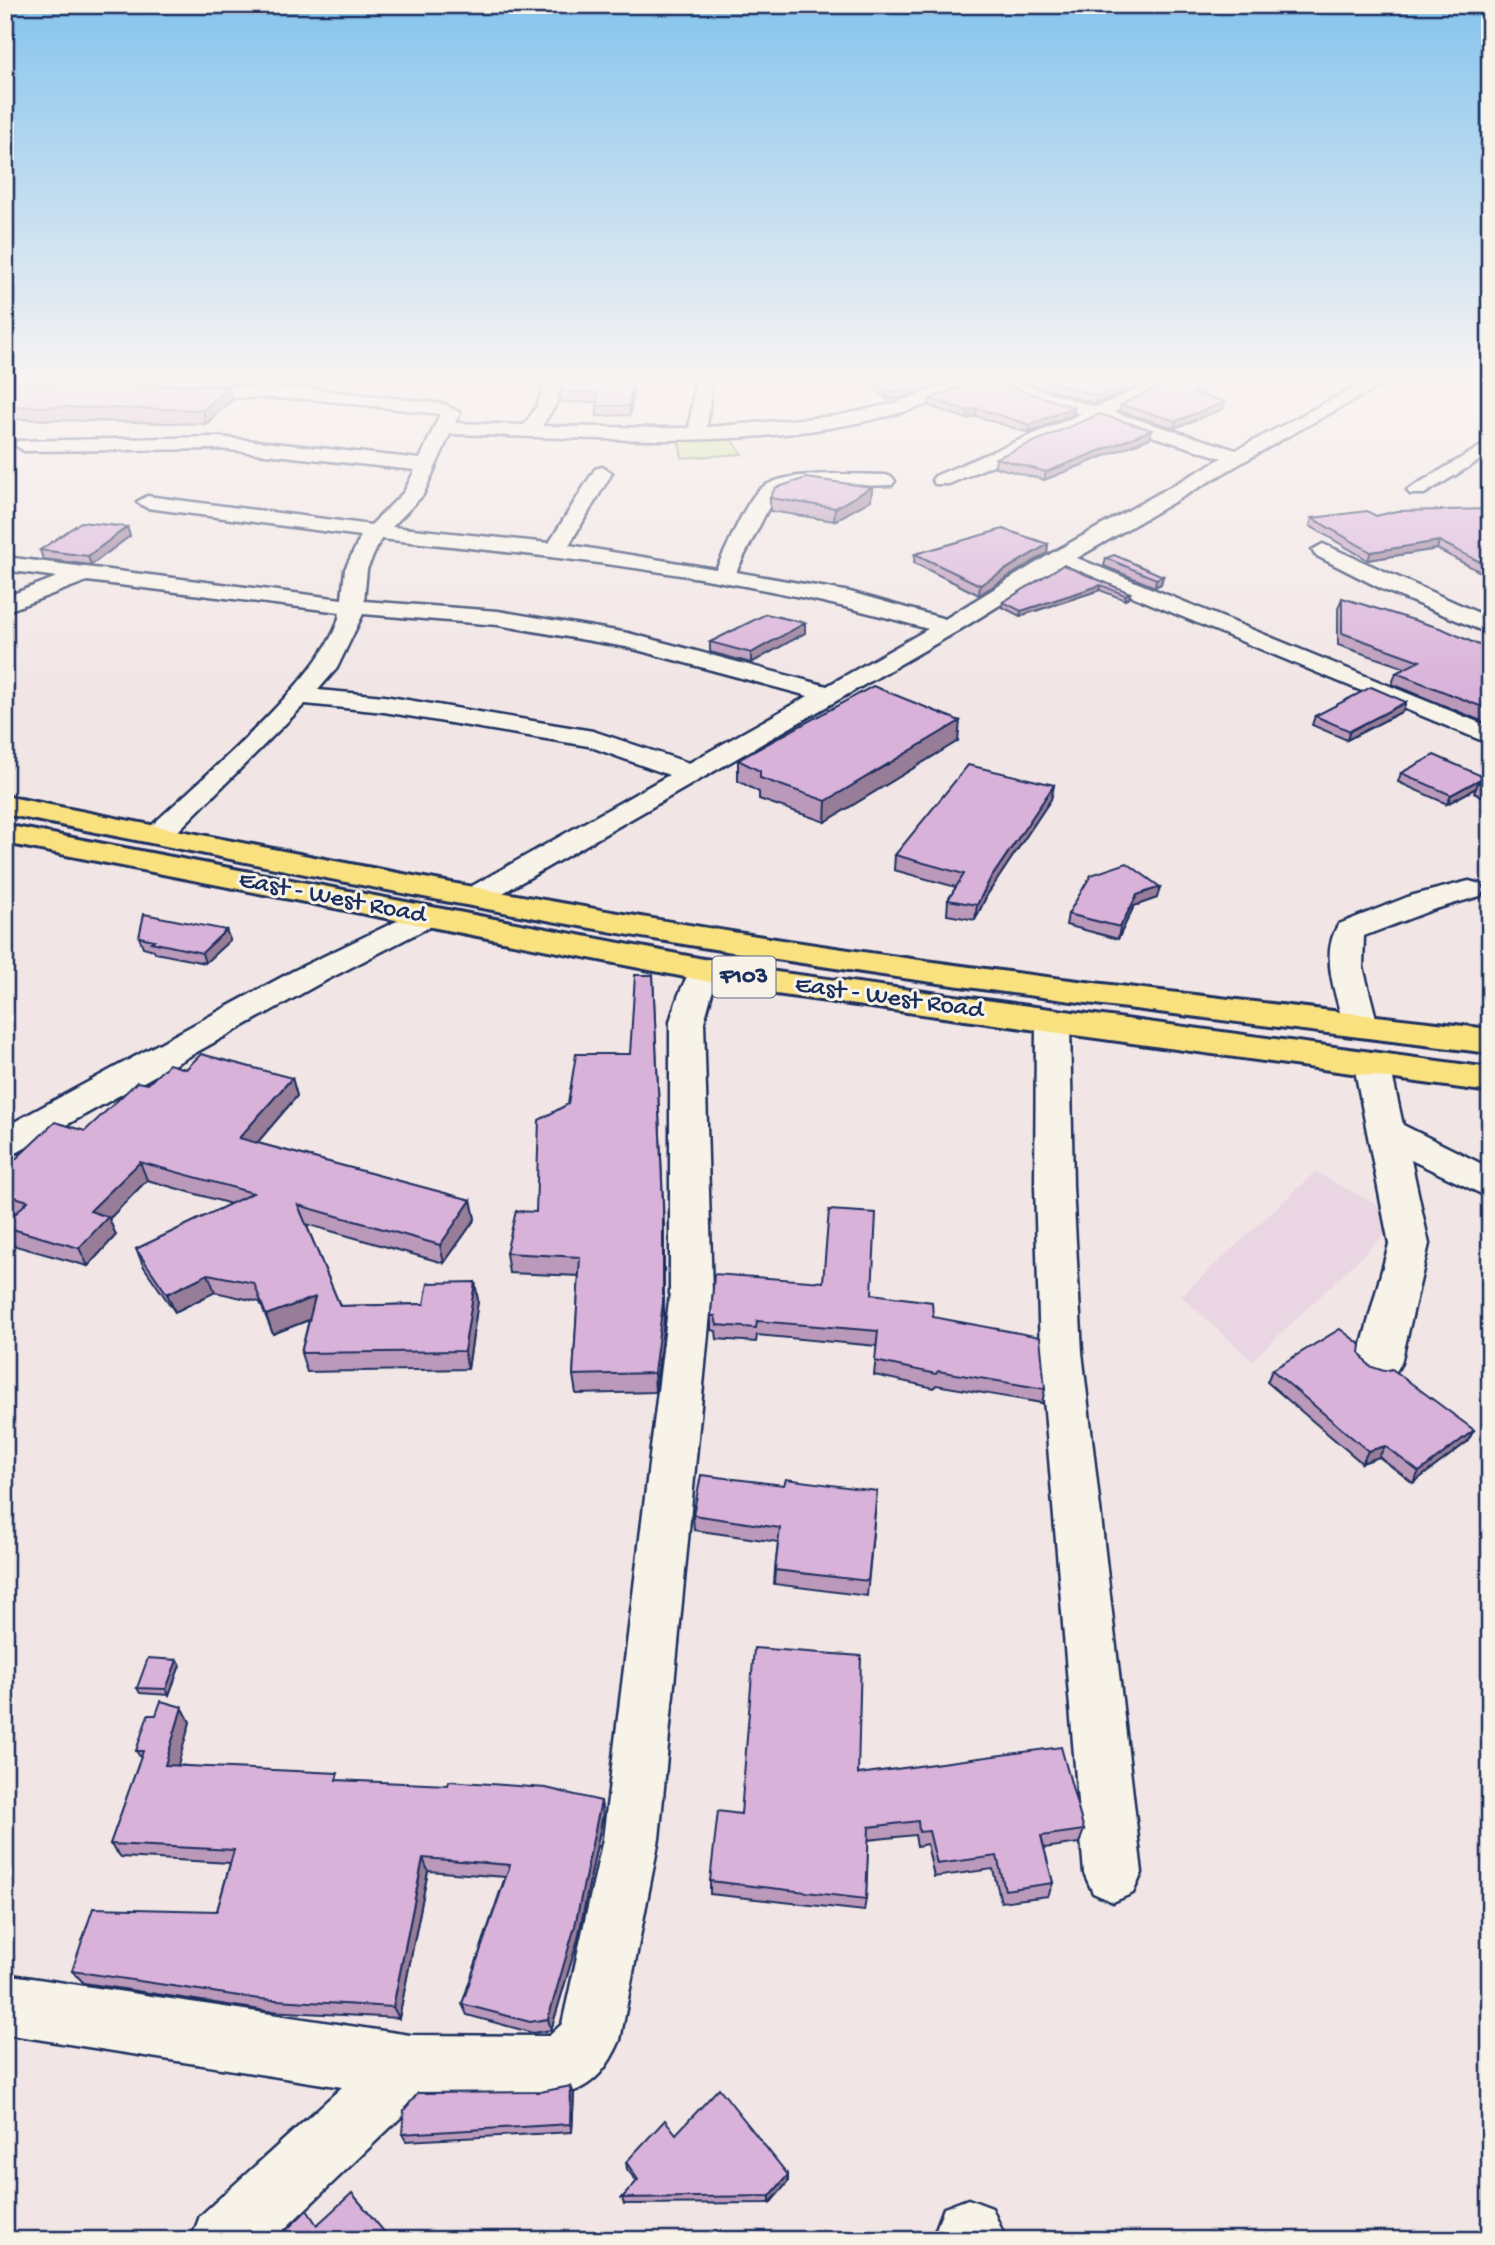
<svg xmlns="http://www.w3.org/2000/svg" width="1495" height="2245" font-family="'Gochi Hand',sans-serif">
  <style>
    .built { fill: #ead6e2 }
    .green { fill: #c8de94; stroke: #728679; stroke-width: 2 }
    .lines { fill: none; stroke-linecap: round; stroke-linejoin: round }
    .minor-casing { stroke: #1b2f5e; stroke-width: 5 }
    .primary-casing { stroke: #1b2f5e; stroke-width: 6 }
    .minor { fill: #f7f3e8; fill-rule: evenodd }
    .primary { fill: #fae180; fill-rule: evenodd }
    .wall { fill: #b9b; stroke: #1b2f5e; stroke-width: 2 }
    .shaded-wall { fill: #987d99; stroke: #1b2f5e; stroke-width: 2 }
    .building { fill: #d9b2da; stroke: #1b2f5e; stroke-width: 2 }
    .labels { text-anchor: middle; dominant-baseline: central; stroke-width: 6; stroke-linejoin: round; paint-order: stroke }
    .shield { fill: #f7f3e8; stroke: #5d6a87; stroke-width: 2 }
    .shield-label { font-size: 24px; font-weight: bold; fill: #1b2f5e }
    .street-label { font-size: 26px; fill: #1b2f5e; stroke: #f7f3e8 }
  </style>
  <rect width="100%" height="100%" fill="#f1e6e5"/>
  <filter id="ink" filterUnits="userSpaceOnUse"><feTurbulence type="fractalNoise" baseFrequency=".0143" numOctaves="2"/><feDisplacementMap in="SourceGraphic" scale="14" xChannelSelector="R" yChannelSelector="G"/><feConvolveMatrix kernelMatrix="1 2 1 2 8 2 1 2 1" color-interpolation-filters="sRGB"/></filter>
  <g filter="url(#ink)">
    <polygon class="built" points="1315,1172 1402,1218 1252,1361 1181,1296"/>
    <polygon class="green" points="728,434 742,454 682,458 678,437"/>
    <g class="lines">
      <g class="minor-casing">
        <g id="minor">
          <path d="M548 377H564L555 406 542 426 668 428H689L696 377H712L707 427 836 416 896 403 965 377H998L1096 407 1166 377H1188L1113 412 1236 450 1374 377H1396L1281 440 1077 558 1490 727V744L1062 567 956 632 487 902 476 905 465 902 461 896 465 890 669 775 588 746 384 712 305 704 168 841 158 844 148 841 144 835 148 829C192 787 334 668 340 612L87 581 5 612V597L57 577 5 570V557L342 599 345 569 361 536 147 508 137 502 147 496 371 525 404 492 415 470 219 449 24 451 15 445 17 441 219 437 420 459 440 414 312 399 181 396 173 391 181 386 312 389 444 404 460 413 455 423 524 425 537 406ZM981 383 1081 414 935 476 932 480 935 484H949L1098 419 1222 458 1052 553 945 619 850 592 736 572 773 499 805 488 892 485 895 481 892 477 885 475C855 475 779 468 757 492 743 507 727 549 716 569L569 545 612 473 602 467 595 469 549 543 392 527 423 495 450 434C601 438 759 453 906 411 932 404 956 392 981 383ZM381 539C565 557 750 577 928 629L827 686 628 633 498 611 364 601 367 569ZM363 614 498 625 626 647 808 696 689 763 593 731 384 696 318 690 337 668Z"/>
          <polygon points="1490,441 1490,454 1424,494 1410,494 1407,490"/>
          <polygon points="1323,544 1490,618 1490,634 1384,590 1315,555 1312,550"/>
          <path d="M1469 881 1480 884 1484 890 1480 896 1432 910 1364 936 1363 967 1378 1026 1373 1034 1361 1037 1349 1034 1344 1026C1336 995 1319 953 1339 924L1410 896Z"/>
          <polygon points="424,908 435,910 440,917 435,924 317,985 18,1152 5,1156 5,1127 293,971"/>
          <path d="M708 959 720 962 724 969 712 993 704 1022 712 1293 659 1839 620 2040C595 2099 561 2098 504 2098 477 2098 450 2097 422 2097L273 2240H191L200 2216 342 2087 5 2034V1974L410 2035 549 2036 562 2024 603 1839 670 1293V1022C676 1000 683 981 696 962Z"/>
          <polygon points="1053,1011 1065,1014 1070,1022 1073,1187 1082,1352 1142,1873 1133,1893 1113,1902 1093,1893 1084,1873 1040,1352 1035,1187 1036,1022 1041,1014"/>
          <polygon points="1372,1054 1384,1057 1390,1065 1403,1125 1490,1168 1490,1198 1411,1160 1429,1244 1401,1363 1394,1375 1379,1380 1364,1375 1357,1363 1389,1244 1354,1065 1360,1057"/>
          <polygon points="968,2199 992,2208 1006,2240 938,2240 935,2232 944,2208"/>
        </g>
      </g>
      <g class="primary-casing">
        <g id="primary">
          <path d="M5 796C257 846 509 897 763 937 1004 975 1247 1001 1490 1029V1053C1247 1023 1004 995 763 957 509 917 257 864 5 814Z"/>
          <polygon points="5,825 761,970 1490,1068 1490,1092 761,992 5,843"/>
        </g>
      </g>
      <use href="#minor" class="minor"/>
      <use href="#primary" class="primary"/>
    </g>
    <g class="wall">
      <polygon points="5,377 258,377 248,385 5,381"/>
      <polygon points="635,377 630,415 597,416 597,402 561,402 560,392"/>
      <polygon points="862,377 927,377 932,380 932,387 903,398 886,399"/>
      <polygon points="1008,377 1159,377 1096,404"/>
      <polygon points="1179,377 1212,377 1211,383 1198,394 1225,402 1223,409 1175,428 1120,411 1121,405"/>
      <polygon points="5,384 229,387 232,400 206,424 15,419 5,426"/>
      <polygon points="930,399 1074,407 1073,414 1029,433 976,416 967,419 929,406"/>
      <polygon points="1150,438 1044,480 995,467 996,458"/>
      <polygon points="872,487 871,500 834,521 770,511 770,498"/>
      <polygon points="1490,509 1490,577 1437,549 1368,560 1310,526 1312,518 1376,516"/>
      <polygon points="127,527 130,536 91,565 43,559 40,550"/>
      <polygon points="1048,544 1047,553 979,595 914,563 915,554"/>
      <polygon points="1106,558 1163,576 1161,584 1155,587 1104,566"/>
      <polygon points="1063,565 1130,593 1129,598 1125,600 1100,590 1020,616 1002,607 1003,602"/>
      <polygon points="1342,598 1490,650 1490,720 1486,723 1392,684 1396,673 1405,668 1338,645 1338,609"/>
      <polygon points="805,633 751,663 710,652 710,642"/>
      <polygon points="1406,702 1403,711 1347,740 1312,725 1315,716"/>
      <polygon points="958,741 825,822 759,799 759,792 738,781 738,760"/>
      <polygon points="1401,773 1483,779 1490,775 1490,800 1474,793 1476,788 1447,804 1398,782"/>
      <polygon points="1054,785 1051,799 987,895 975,920 947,915 948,900 956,887 894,870 895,855"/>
      <polygon points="1157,898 1134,906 1118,939 1066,925 1068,914"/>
      <polygon points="226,930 230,940 205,963 155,953 154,950 143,947 139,937"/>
      <polygon points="186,1069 292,1078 297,1096 257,1143 471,1200 475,1219 444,1263 306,1224 340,1306 424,1304 475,1282 478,1301 468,1369 307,1372 301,1353 309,1320 273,1334 260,1302 215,1292 175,1312 144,1267 136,1249 231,1204 147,1180 109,1219 116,1235 88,1266 12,1245 5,1231 5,1224 16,1213 5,1210 5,1169 85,1131 148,1084"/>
      <polygon points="536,1212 664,1224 664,1322 655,1392 576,1394 573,1375 579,1276 509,1273 506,1253"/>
      <polygon points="872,1294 933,1317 1045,1389 1042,1403 936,1385 934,1388 874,1375 877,1346 757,1335 756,1342 717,1339 716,1331 711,1330 711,1316"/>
      <polygon points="1360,1353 1369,1366 1474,1430 1467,1442 1413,1483 1379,1457 1362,1463 1267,1382 1272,1370"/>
      <polygon points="784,1485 877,1491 867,1596 774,1584 775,1570 778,1542 694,1530 693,1515"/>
      <polygon points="180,1665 169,1695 140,1693 137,1688"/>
      <polygon points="182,1707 190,1722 177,1765 342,1781 603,1815 578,1939 551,2030 533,2033 467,2015 462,2004 505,1877 428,1871 399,2018 267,2011 84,1983 72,1971 217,1911 230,1863 121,1857 110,1844 141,1758 136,1751 156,1715"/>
      <polygon points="858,1774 1084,1830 1079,1843 1044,1848 1053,1883 1048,1896 1001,1902 993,1869 934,1877 927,1844 917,1846 915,1835 868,1840 866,1899 864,1911 710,1894 710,1881 741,1814"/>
      <polygon points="574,2094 572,2132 406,2141 402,2134"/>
      <polygon points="676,2134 788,2175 788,2182 770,2203 624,2204 622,2198 637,2182 627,2169 626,2162"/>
    </g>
    <g class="shaded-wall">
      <polygon points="248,377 258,377 248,385"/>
      <polygon points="633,377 635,377 630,415 629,406"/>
      <polygon points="1142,377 1159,377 1096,404 1097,396"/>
      <polygon points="1211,377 1212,377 1211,383 1192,400 1193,393"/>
      <polygon points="932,380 932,387 903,398 886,399 886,392"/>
      <polygon points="229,387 232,400 206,424 203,410"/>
      <polygon points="1225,402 1223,409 1175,428 1176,421"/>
      <polygon points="11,406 15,419 5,426 5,410"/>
      <polygon points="1074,407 1073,414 1029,433 1030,425"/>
      <polygon points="977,408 976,416 967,419 968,411"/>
      <polygon points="1152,430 1150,438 1044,480 1046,472"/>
      <polygon points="872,487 871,500 834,521 835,508"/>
      <polygon points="127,527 130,536 91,565 88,556"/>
      <polygon points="1439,541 1437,549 1368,560 1371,552"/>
      <polygon points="1048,544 1047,553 979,595 980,585"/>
      <polygon points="1163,576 1161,584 1155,587 1156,579"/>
      <polygon points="1101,585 1100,590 1020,616 1021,611"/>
      <polygon points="1130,593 1129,598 1125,600 1125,595"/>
      <polygon points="805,623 805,633 751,663 751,653"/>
      <polygon points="1406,702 1403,711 1347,740 1350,731"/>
      <polygon points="960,721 958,741 825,822 826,801"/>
      <polygon points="1484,777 1481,784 1478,782 1476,788 1447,804 1451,795"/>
      <polygon points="1054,785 1051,799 987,895 975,920 977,905 989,881"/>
      <polygon points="1160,887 1157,898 1134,906 1118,939 1120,927 1137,895"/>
      <polygon points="226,930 230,940 205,963 202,953"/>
      <polygon points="653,975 664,1224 664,1322 655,1392 654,1373"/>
      <polygon points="292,1078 297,1096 245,1157 239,1138"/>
      <polygon points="140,1162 147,1180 109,1219 116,1235 88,1266 79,1248 90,1211"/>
      <polygon points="471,1200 475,1219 444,1263 440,1245"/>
      <polygon points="208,1274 215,1292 175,1312 167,1294"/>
      <polygon points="475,1282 478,1301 468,1369 464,1351"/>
      <polygon points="315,1297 321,1315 273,1334 266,1315"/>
      <polygon points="1474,1430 1467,1442 1413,1483 1419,1472"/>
      <polygon points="1385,1446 1379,1457 1362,1463 1368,1451"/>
      <polygon points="177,1660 180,1665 169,1695 166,1689"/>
      <polygon points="182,1707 190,1722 174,1779 165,1765"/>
      <polygon points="601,1801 603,1815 578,1939 551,2030 548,2019"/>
      <polygon points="423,1858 428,1871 399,2018 393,2007"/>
      <polygon points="571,2086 574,2094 572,2132 570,2124"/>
      <polygon points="788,2175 788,2182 770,2203 770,2196"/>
    </g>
    <g class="building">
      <polygon points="564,377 633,377 629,406 597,406 597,392 560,392"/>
      <polygon points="869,377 927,377 932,380 904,391 886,392"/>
      <polygon points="1034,377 1142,377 1097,396"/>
      <polygon points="1179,377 1211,377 1193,393 1225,402 1176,421 1121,405"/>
      <polygon points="982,378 1074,407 1030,425 977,408 968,411 930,399"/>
      <polygon points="5,384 229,387 203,410 11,406 5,410"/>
      <polygon points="1099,414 1152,430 1046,472 996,458"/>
      <polygon points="806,478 872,487 835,508 770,498 775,488"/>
      <polygon points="1490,509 1490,567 1439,541 1371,552 1312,518 1367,511 1376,516 1397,511"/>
      <polygon points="81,522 127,527 88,556 40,550"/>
      <polygon points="1003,529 1048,544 980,585 915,554"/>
      <polygon points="1114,555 1163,576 1156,579 1106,558"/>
      <polygon points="1063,565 1130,593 1125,595 1101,585 1021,611 1003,602"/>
      <polygon points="1342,598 1443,629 1490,650 1490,710 1396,673 1420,661 1342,633"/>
      <polygon points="766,614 805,623 751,653 710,642"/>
      <polygon points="873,686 960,721 826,801 760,778 760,771 738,760"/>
      <polygon points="1371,687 1406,702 1350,731 1315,716"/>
      <polygon points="1434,755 1484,777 1451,795 1401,773"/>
      <polygon points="968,765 1054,785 989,881 977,905 948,900 964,874 895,855"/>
      <polygon points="1490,775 1490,788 1478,782"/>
      <polygon points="1127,863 1160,887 1137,895 1120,927 1068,914 1091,875"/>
      <polygon points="144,914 226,930 202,953 151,942 154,940 139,937"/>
      <polygon points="635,975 653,975 663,1205 663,1303 654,1373 573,1375 580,1257 506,1253 516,1211 536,1212 539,1120 568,1104 576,1054 630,1054"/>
      <polygon points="201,1054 292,1078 239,1138 471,1200 440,1245 298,1205 340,1306 424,1304 428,1283 475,1282 464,1351 301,1353 315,1297 266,1315 254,1283 208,1274 167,1294 136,1249 253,1193 140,1162 90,1211 108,1217 79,1248 5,1227 5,1224 28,1201 5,1194 5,1169 55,1122 85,1131 137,1082 148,1084 169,1064 186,1069"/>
      <polygon points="829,1210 876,1213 872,1294 932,1302 933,1317 1040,1337 1045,1389 938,1371 936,1374 875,1361 878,1331 757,1321 756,1328 717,1325 715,1316 711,1316 714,1274 823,1282"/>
      <polygon points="1340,1329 1361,1345 1360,1353 1369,1366 1384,1371 1392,1369 1474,1430 1419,1472 1385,1446 1368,1451 1272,1370"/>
      <polygon points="701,1475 784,1485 786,1479 877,1491 868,1581 775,1570 780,1528 693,1515"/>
      <polygon points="754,1648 861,1656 858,1774 1061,1747 1084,1830 1041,1836 1053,1883 1005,1890 997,1856 937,1864 929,1831 919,1832 918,1821 869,1827 866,1899 710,1881 718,1811 741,1814"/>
      <polygon points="148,1658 177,1660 166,1689 137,1688"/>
      <polygon points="161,1701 182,1707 165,1765 338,1773 336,1780 448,1785 449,1781 546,1788 601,1801 575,1926 548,2019 530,2022 462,2004 510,1865 423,1858 393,2007 259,1999 72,1971 93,1908 217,1911 234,1850 110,1844 143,1751 136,1751 148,1715 156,1715"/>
      <polygon points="571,2086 570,2124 402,2134 404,2110 418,2093 540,2092"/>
      <polygon points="719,2088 788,2175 770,2196 622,2198 638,2180 626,2162 665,2120 676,2134"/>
      <polygon points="352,2193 391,2240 276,2240 307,2210 317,2225"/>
    </g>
  </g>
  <linearGradient id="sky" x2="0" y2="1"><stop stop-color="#86c4ed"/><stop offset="0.55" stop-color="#f9f4f3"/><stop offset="1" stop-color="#f9f4f3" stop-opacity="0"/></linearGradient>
  <rect width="1495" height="691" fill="url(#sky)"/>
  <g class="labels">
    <rect class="shield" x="712.5" y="956.5" width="63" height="41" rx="5"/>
    <g class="shield-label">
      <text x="744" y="977">F103</text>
    </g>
    <g class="street-label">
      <text transform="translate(332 899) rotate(11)">East - West Road</text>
      <text transform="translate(889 999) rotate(8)">East - West Road</text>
    </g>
  </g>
  <rect width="1495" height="2245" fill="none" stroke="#f7f3e8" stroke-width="28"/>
  <rect x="14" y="14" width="1467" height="2217" fill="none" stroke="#1b2f5e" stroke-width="2.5" filter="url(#ink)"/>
</svg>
